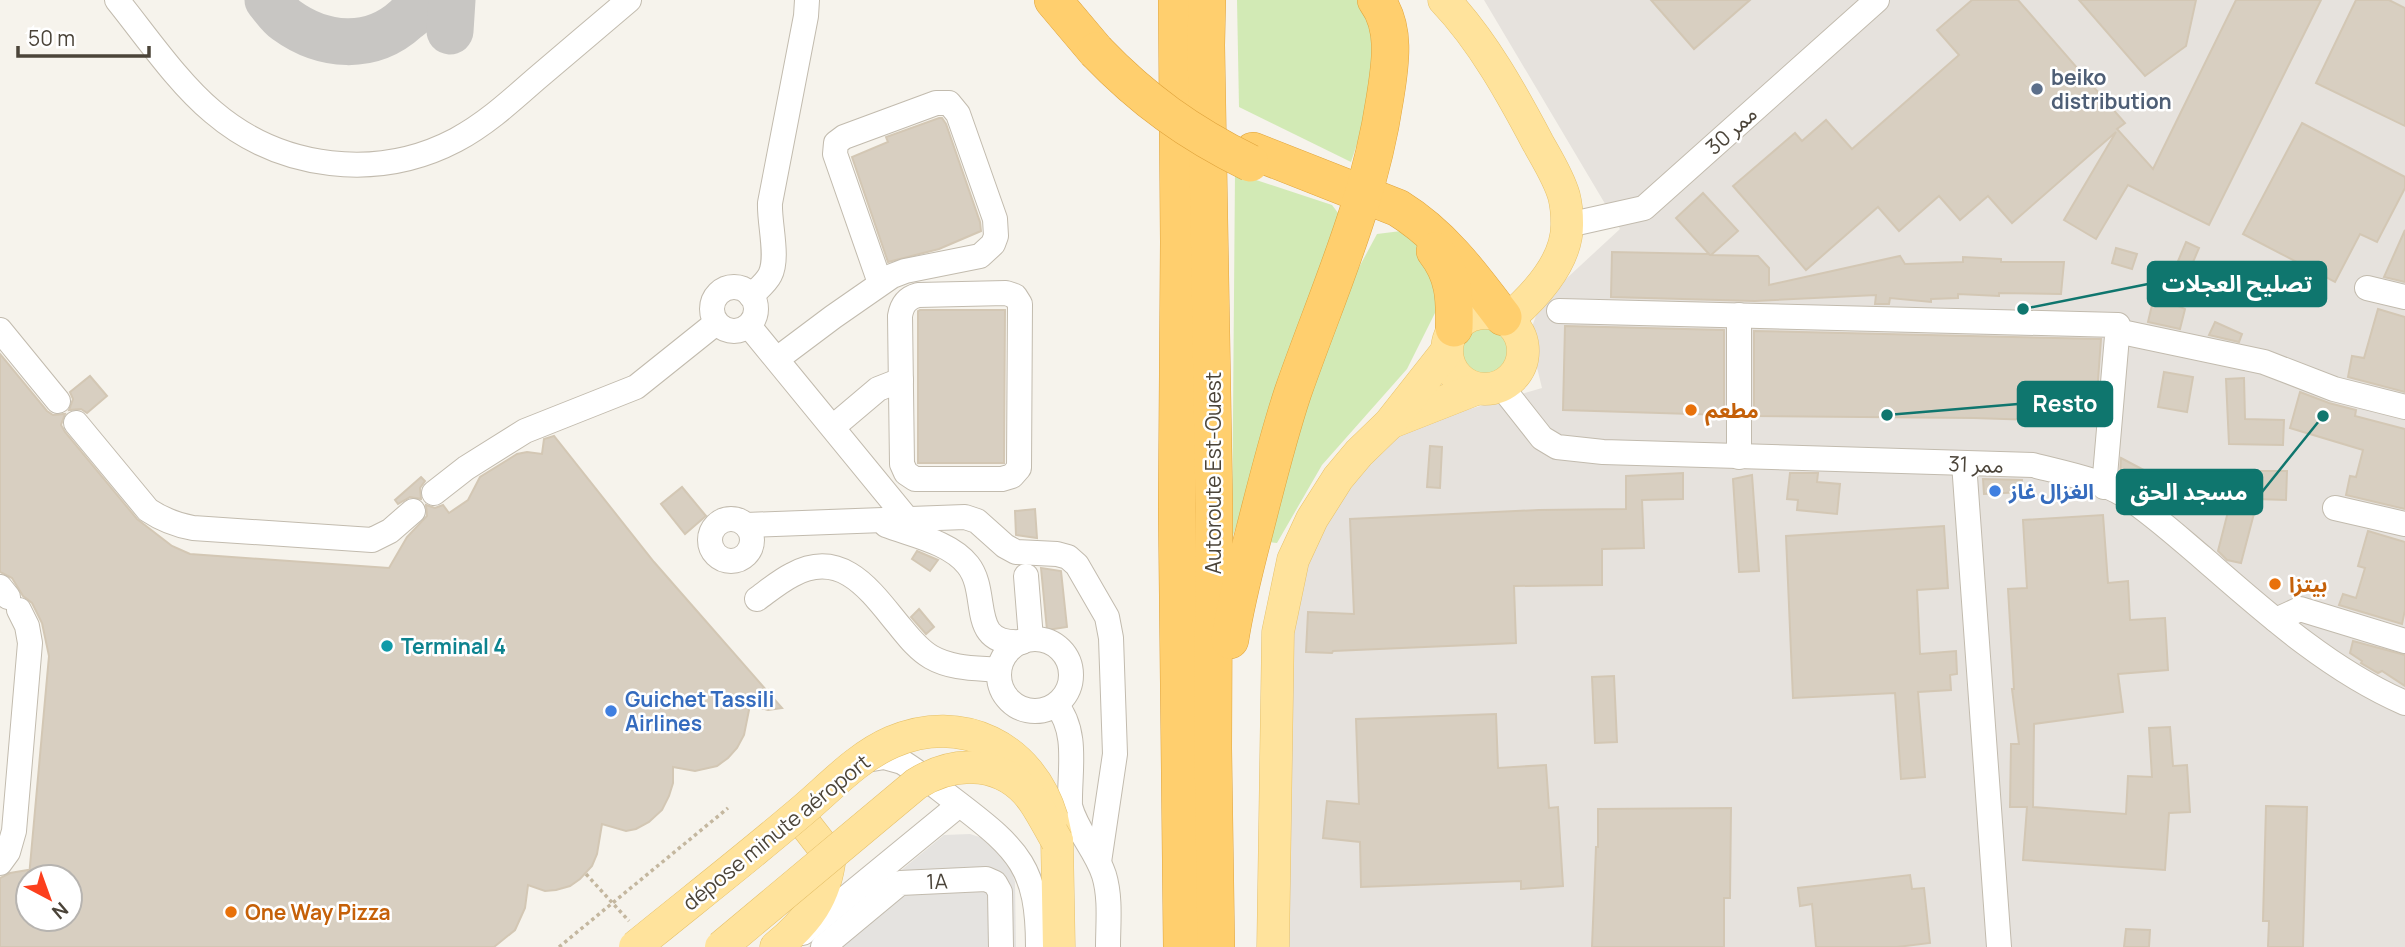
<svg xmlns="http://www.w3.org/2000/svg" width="2405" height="947" font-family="Manrope,'Noto Sans Arabic',sans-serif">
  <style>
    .industrial { fill: #e6e2dd }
    .green { fill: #d2eab5 }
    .parking { fill: #e5e3e0 }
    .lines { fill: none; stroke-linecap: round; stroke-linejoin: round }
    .taxiway { stroke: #c8c6c3; stroke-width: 47 }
    .building { fill: #d8cfc1; stroke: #d3c7b4; stroke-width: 2 }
    .minor-casing { stroke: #c2bbae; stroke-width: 26 }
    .major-casing { stroke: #e6c16a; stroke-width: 33 }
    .highway-casing { stroke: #e0a43c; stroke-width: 38 }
    .path { stroke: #c4b79f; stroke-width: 3.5; stroke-dasharray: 3.5 3.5; stroke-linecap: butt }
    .minor { stroke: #fff; stroke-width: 24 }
    .major { stroke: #ffe39c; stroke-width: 32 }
    .highway { stroke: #ffcf6e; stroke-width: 37 }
    .major-bridge-casing { stroke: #e6c16a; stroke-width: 33; stroke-linecap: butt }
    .highway-bridge-casing { stroke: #e0a43c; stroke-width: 38; stroke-linecap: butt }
    .path-bridge { stroke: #c4b79f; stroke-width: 3.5; stroke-dasharray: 3.5 3.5; stroke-linecap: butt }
    .major-bridge { stroke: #ffe39c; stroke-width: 32 }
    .highway-bridge { stroke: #ffcf6e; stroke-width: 37 }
    .service-dot { fill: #5c6f8a; stroke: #fff; stroke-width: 2.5 }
    .food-dot { fill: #e8710a; stroke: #fff; stroke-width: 2.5 }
    .shop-dot { fill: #3f7fe0; stroke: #fff; stroke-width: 2.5 }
    .culture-dot { fill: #0f9aa8; stroke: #fff; stroke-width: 2.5 }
    .labels { text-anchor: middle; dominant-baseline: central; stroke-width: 5; stroke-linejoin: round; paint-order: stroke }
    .service-label { font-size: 21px; font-weight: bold; fill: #4e5e75; stroke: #fff; text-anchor: start }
    .street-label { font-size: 21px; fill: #4b4439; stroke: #fff }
    .food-label { font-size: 21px; font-weight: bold; fill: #c56008; stroke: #fff; text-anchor: start }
    .shop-label { font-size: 21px; font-weight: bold; fill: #366cbe; stroke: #fff; text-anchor: start }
    .culture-label { font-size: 21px; font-weight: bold; fill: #0d838f; stroke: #fff; text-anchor: start }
    .leader { fill: none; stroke: #0f766e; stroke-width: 2.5 }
    .callout-dot { fill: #0f766e; stroke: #fff; stroke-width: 2.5 }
    .callout { fill: #0f766e; stroke: #0f766e; stroke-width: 2.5 }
    .callout-label { font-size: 23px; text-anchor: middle; font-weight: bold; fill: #fff }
  </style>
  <rect width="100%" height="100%" fill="#f6f3ec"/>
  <polygon class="industrial" points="1484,0 2405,0 2405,947 1283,947 1282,659 1298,566 1365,457 1415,425 1542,388 1529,335 1541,302 1620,229"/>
  <g class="green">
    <polygon points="1237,0 1361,0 1363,4 1375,50 1365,120 1351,162 1239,107"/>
    <polygon points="1235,173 1332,205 1345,222 1276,402 1232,539"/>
    <polygon points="1401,231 1425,248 1442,281 1436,311 1407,369 1322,465 1277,543 1266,542 1306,402 1343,297 1377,234"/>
    <circle cx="1485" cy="352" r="25"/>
  </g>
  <polygon class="parking" points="970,834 992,841 1005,853 1015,882 1016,947 808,947 944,835"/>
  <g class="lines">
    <g class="taxiway">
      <path d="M268 0C274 7 279 15 286 20 323 47 371 51 406 19 413 13 421 8 425 0"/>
      <polyline points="450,31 452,0"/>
    </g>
  </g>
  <g class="building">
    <polygon points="1651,0 1750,0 1694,49"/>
    <polygon points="1972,0 2018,0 2125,123 2117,129 2153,169 2236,0 2321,0 2209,225 2128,185 2096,239 2064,220 2116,132 2012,223 1988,196 1960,220 1939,196 1899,231 1878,207 1806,270 1733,186 1795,133 1802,141 1826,120 1852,149 1959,55 1937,30"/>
    <polygon points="2079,0 2196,0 2186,46 2145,76"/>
    <polygon points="2356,0 2389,0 2405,8 2405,126 2316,83"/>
    <polygon points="939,118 942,118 946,124 980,222 981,231 939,249 888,262 852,157 888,142 886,137"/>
    <polygon points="2302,123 2405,177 2405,188 2377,242 2360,234 2335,282 2243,234"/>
    <polygon points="1703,193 1738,231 1711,255 1758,256 1769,268 1769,285 1900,256 1905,264 1963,262 1963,257 2001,259 2001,262 2064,262 2061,294 1999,293 1999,296 1958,294 1958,298 1931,299 1931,302 1890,298 1889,304 1875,304 1876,295 1755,301 1611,297 1612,252 1709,254 1676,218"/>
    <polygon points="2405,230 2405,282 2384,277"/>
    <polygon points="2186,242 2199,248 2182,288 2178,306 2185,309 2180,329 2148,322 2156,288 2166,290"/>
    <polygon points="2116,248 2137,254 2132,269 2112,263"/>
    <polygon points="2378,309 2405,317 2405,392 2348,377 2352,356 2364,358"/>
    <polygon points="920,310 1005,310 1004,463 918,463 918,311"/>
    <polygon points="2215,322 2242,334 2239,342 2209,335"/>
    <polygon points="1565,326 1724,330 1724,415 1563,410"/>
    <polygon points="1754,331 2101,339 2095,422 1974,418 1754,416"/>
    <polygon points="0,354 47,411 53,415 65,414 61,425 65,432 137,519 172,546 190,554 389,568 407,537 427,516 426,505 435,508 443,505 449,513 468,500 480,477 517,454 527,452 542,454 544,439 554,436 654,562 782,708 768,710 750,705 744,735 737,748 728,758 717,766 695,771 673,767 673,783 669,796 662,810 649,822 636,829 626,831 602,824 597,854 592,866 580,879 570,886 556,890 545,891 528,885 525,908 515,930 494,947 0,947 0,878 10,873 28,870 28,919 70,919 70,877 29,877 49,656 42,623 32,603 23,596 12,578 0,572"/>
    <polygon points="2164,372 2193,377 2187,412 2158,407"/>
    <polygon points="90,376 107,396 87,413 81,409 69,410 73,399 70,392"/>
    <polygon points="2244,378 2245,419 2284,420 2283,445 2229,444 2226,379"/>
    <polygon points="2300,392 2329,403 2356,410 2355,416 2405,429 2405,509 2346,495 2350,476 2356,477 2363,450 2290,428"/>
    <polygon points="1430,446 1442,447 1440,488 1427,487"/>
    <polygon points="2121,458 2155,476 2147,493 2120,476"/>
    <polygon points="2257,471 2287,471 2286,500 2256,499"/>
    <polygon points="1683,473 1683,499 1642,500 1644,548 1602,549 1602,585 1514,586 1516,643 1333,651 1332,653 1306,652 1308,612 1354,614 1350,519 1539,510 1626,509 1626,476"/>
    <polygon points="1790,473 1818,473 1817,482 1840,484 1837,514 1797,510 1798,500 1787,499"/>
    <polygon points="1752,475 1759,571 1739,572 1733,479"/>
    <polygon points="421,477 425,481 420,488 421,499 410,497 398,504 395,500"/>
    <polygon points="1983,479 2022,480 2023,492 1984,494"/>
    <polygon points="682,487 706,516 685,534 661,504"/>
    <polygon points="2232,496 2257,502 2241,563 2227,560 2218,551"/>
    <polygon points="1035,509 1037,538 1016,535 1015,511"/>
    <polygon points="2103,515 2108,583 2128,581 2130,620 2165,618 2168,670 2118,674 2123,712 2034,724 2033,807 2126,814 2128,776 2152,777 2149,728 2170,727 2173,766 2187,765 2190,812 2169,813 2165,870 2023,860 2027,807 2010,807 2011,744 2019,744 2012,689 2014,689 2008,589 2027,588 2023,520"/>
    <polygon points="1944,526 1948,588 1917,590 1920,654 1956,651 1957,674 1950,675 1951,690 1918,692 1925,777 1901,779 1895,693 1793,698 1786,536"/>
    <polygon points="2368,531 2405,542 2405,610 2402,624 2339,605 2343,594 2356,598 2365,568 2358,566"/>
    <polygon points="917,551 938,560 930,571 912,559"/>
    <polygon points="1041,568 1061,571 1067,627 1047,630"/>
    <polygon points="919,609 934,627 926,634 911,617"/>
    <polygon points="2353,641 2405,655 2405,686 2382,671 2378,673 2361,663 2362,661 2350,653"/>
    <polygon points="1614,676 1617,742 1595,743 1592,677"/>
    <polygon points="1496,714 1498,768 1546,765 1549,808 1558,807 1563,886 1521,889 1521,881 1361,887 1360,842 1323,838 1327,801 1359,804 1356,719"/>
    <polygon points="2266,806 2307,807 2303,947 2268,947 2269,921 2263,921"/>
    <polygon points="1731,808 1730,898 1724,898 1724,947 1592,947 1596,847 1598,847 1598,809"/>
    <polygon points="1910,875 1912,889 1924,888 1930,943 1897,947 1816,947 1812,904 1800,906 1798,888"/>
    <polygon points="2126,929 2150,930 2149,947 2124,947"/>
  </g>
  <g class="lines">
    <g class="minor-casing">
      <g id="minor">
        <path d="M117 0C146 36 178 83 213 112 281 170 378 181 456 140 486 124 511 101 536 79 567 53 598 26 629 0"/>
        <polyline points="1568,225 1644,208 1877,0"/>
        <circle cx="734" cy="309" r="22"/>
        <polyline points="2367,288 2405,297"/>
        <path d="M1006 293 1015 296 1020 304 1019 468 1012 476 1002 479H915L906 473 902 464 900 316C902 304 907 298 918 295Z"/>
        <path d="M751 296C758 289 766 283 770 275 779 258 769 223 770 203L806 16 807 0"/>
        <polyline points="1559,311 2118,325 2104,487"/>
        <polyline points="749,326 908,520"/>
        <polyline points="0,330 58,401"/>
        <polyline points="2117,331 2264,362 2334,389 2405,407"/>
        <polyline points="777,359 833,317 892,276 905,271 980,256 993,244 996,236 995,219 958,114 949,103 936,103 844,137 836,143 835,154 880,283"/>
        <path d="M1501 386 1542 438 1557 447 1603 452 2033 465C2063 473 2098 479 2124 495 2152 513 2178 537 2203 558 2265 612 2329 670 2405 703"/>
        <path d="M76 423 148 510C163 520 176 525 193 528L372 540 390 531 413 511"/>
        <polyline points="833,427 878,389 901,380"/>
        <polyline points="1739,457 1739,315"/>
        <polyline points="1964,463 1999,947"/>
        <polyline points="434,493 466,468 525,431 636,387 716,323"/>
        <polyline points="2335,508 2405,524"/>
        <circle cx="731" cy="540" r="21"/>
        <polyline points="746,525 965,517 977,521 1005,546 1016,552 1057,554 1068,557 1077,565 1107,617 1111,638 1115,754 1099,862"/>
        <path d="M886 525C912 535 950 542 968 565 991 594 966 646 1022 642"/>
        <polyline points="1026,576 1031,639"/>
        <polyline points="0,587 8,597"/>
        <path d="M757 599C768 591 780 581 792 575 841 548 870 590 897 623 907 635 917 649 931 657 952 669 976 668 999 670"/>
        <polyline points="2276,620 2300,609 2405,641"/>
        <circle cx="1035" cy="675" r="36"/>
        <path d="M1056 705C1079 731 1069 773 1070 806 1077 832 1096 850 1104 875 1111 898 1108 924 1108 947"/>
        <path d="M861 761 884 757 902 762C922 774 940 790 959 804 1019 850 1038 868 1038 947"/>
        <polyline points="0,863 8,852 14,831 30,643 27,626 19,610"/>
        <polyline points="803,933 959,805"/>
        <polyline points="823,947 900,883 986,879 995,883 1000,892 1001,947"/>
      </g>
    </g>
    <g class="major-casing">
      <g id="major">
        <path d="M1444 0C1483 41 1512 94 1538 143 1547 159 1559 178 1564 196 1566 204 1567 214 1567 223 1568 261 1534 297 1507 320"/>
        <circle cx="1485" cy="351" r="38"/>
        <polyline points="1392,422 1476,389"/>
        <polyline points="1052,818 1057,841 1059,947"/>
        <path d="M776 947C807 922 826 897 830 856L798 815"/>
        <polyline points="1273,947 1278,632 1293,560 1312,519 1338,478 1359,453 1390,423 1446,352"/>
      </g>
    </g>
    <g class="highway-casing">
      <g id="highway">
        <polyline points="1053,0 1096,51"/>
        <polyline points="1177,0 1179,242 1177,508 1182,947"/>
        <polyline points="1207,0 1206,45 1214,504 1213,748 1216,947"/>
        <path d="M1253 151 1398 208C1443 236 1472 276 1503 317"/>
        <path d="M1435 251C1454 275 1455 298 1454 328"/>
        <path d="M1230 640C1236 600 1247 560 1257 521 1268 478 1279 434 1293 392 1328 292 1369 205 1385 98 1390 66 1397 28 1376 0"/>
      </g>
    </g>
    <polyline class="path" points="559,947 728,808"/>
    <use href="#minor" class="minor"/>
    <use href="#major" class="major"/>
    <use href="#highway" class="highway"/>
    <g class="major-bridge-casing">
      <g id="major-bridge">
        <path d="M635 947C689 903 743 861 796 816 827 791 855 758 892 742 962 712 1031 747 1052 818"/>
        <path d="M721 947 916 784C957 758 1007 761 1035 803 1043 815 1050 829 1057 841"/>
      </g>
    </g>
    <g class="highway-bridge-casing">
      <path id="highway-bridge" d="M1096 51C1143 100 1189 133 1250 163"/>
    </g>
    <polyline class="path-bridge" points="586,874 629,921"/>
    <use href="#major-bridge" class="major-bridge"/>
    <use href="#highway-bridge" class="highway-bridge"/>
  </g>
  <circle class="service-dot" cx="2037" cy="89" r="7"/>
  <g class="food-dot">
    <circle cx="1691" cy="410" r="7"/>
    <circle cx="2275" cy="584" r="7"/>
    <circle cx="231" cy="912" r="7"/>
  </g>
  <g class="shop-dot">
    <circle cx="1995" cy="491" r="7"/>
    <circle cx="611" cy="711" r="7"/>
  </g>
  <circle class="culture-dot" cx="387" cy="646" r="7"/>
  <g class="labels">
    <g class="service-label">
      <text x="2051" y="77">beiko<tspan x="2051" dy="24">distribution</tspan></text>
    </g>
    <g class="street-label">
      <text transform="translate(1731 130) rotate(-42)">ممر 30</text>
      <text transform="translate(1976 464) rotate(2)">ممر 31</text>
      <text transform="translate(1213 473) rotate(-90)">Autoroute Est-Ouest</text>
      <text transform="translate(776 832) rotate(-39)">dépose minute aéroport</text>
      <text transform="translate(937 881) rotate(-2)">1A</text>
    </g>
    <g class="food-label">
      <text x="1705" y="410">مطعم</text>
      <text x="2289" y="584">بيتزا</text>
      <text x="245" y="912">One Way Pizza</text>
    </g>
    <g class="shop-label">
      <text x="2009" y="491">الغزال غاز</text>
      <text x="625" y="699">Guichet Tassili<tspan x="625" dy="24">Airlines</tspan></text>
    </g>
    <g class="culture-label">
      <text x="401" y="646">Terminal 4</text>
    </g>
  </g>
  <path class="leader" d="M2023 309L2148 284M1887 415L2018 404M2323 416L2262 492"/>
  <g class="callout-dot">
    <circle cx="2023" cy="309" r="7"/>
    <circle cx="1887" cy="415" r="7"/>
    <circle cx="2323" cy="416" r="7"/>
  </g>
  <g class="callout">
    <rect x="2148" y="262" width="178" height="44" rx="7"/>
    <rect x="2018" y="382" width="94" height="44" rx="7"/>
    <rect x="2117" y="470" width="145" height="44" rx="7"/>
  </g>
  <g class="callout-label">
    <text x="2237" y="292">تصليح العجلات</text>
    <text x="2065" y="412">Resto</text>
    <text x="2189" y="500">مسجد الحق</text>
  </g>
  <g transform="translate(49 898) rotate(139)"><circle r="33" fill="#ffffff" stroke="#b7b4b0" stroke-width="2"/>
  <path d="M0-5L12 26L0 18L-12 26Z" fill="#fc3f1d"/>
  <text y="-10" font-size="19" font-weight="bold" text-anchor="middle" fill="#4b4439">N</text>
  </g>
  <path d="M18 46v10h131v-10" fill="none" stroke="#4b4439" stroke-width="3.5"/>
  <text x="28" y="46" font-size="21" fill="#4b4439" stroke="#ffffff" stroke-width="5" paint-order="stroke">50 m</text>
</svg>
